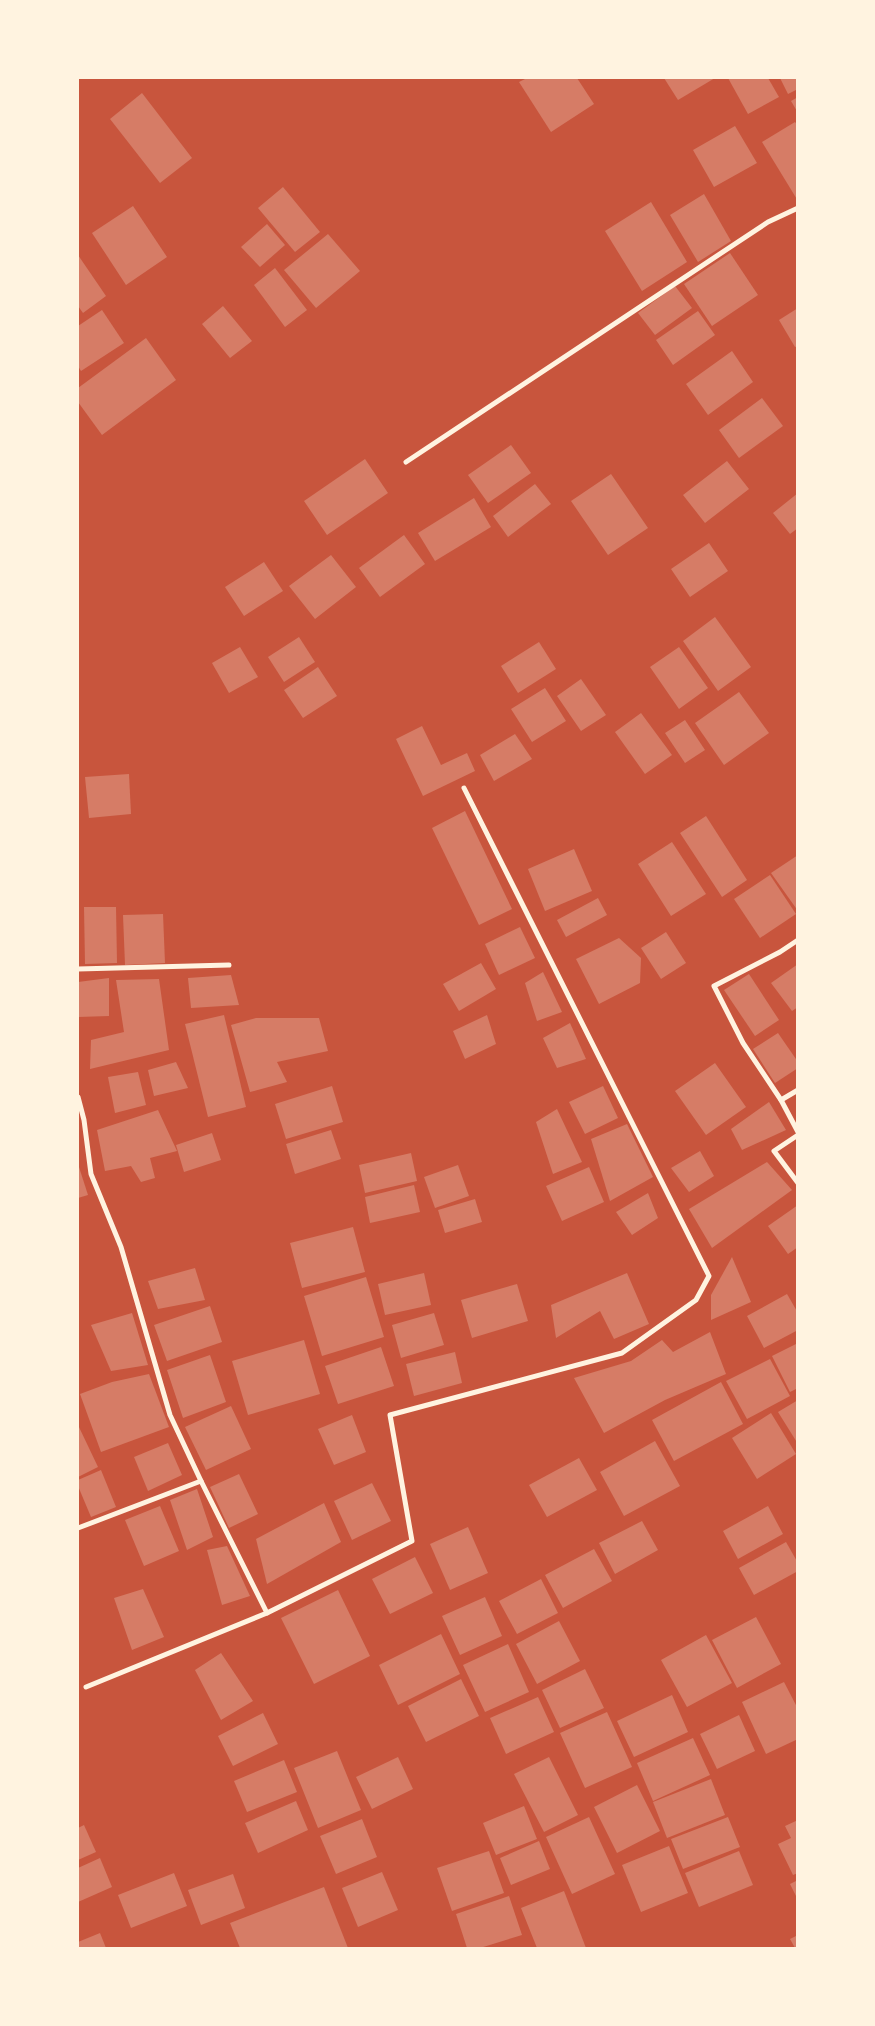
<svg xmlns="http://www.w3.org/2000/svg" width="875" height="2026" font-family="'PT Sans',sans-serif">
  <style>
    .building { fill: #d67c66 }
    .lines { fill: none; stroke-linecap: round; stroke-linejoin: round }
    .minor { stroke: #fff3e0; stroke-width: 5 }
  </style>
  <rect width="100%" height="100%" fill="#c8553d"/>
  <g class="building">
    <polygon points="527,78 577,78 594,104 551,132 519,82"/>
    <polygon points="664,78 715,78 678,100"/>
    <polygon points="728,78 768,78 779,97 748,114"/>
    <polygon points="780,78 798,78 798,89 788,94"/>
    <polygon points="142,93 192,158 160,183 110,119"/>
    <polygon points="798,97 798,113 791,101"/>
    <polygon points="795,122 798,126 798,201 762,142"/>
    <polygon points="735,126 757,163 714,187 693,150"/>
    <polygon points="283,187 320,232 295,252 258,208"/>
    <polygon points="704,194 731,241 698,262 670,215"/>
    <polygon points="651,202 687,262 642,291 605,231"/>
    <polygon points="133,206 167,257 126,285 92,233"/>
    <polygon points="267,224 285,245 260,267 241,247"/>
    <polygon points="328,234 360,271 316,308 284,270"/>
    <polygon points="730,253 758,295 712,326 684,284"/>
    <polygon points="78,255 106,296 83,313 78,306"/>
    <polygon points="275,268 307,310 285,327 254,285"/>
    <polygon points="675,286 692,308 655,335 638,313"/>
    <polygon points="223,306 252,341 230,358 202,324"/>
    <polygon points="798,308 798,346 795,347 779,320"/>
    <polygon points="102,310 124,343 81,371 78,366 78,326"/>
    <polygon points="698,311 715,335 673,365 656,340"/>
    <polygon points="146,338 176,380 102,435 78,402 78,388"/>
    <polygon points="732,351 753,382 708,415 686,384"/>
    <polygon points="762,398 783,426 739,458 719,430"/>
    <polygon points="511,445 531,473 488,503 468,475"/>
    <polygon points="365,459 388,493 327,535 304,501"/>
    <polygon points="727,461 749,489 705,523 683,495"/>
    <polygon points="611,474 648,528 608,555 571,501"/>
    <polygon points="535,484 551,504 508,537 493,516"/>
    <polygon points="798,493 798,528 790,534 773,513"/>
    <polygon points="474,498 491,527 435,561 418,533"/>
    <polygon points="404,535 425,564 380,597 359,568"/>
    <polygon points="709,543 728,571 690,597 671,569"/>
    <polygon points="331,555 356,587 315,619 289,586"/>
    <polygon points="264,562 283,591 244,616 225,587"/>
    <polygon points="715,617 751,667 718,691 683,641"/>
    <polygon points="299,637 315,662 284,682 268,657"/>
    <polygon points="539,642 556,669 518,693 501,666"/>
    <polygon points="240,647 258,677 229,693 212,663"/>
    <polygon points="679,647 708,688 679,709 650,667"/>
    <polygon points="318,667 337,696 303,718 284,690"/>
    <polygon points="581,679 606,715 581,731 557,696"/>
    <polygon points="545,688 566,721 532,742 511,709"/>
    <polygon points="739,692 769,733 724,765 695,723"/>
    <polygon points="641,713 672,755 645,774 615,732"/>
    <polygon points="685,720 705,750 685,763 665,733"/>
    <polygon points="422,726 441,765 467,753 475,771 423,796 396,739"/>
    <polygon points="515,734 532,759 494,781 480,755"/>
    <polygon points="129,774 131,814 89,818 85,777"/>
    <polygon points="465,811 512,909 479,925 432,828"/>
    <polygon points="706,816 747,880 722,897 680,833"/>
    <polygon points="672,842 706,894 671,916 638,864"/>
    <polygon points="574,849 592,891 545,911 528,869"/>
    <polygon points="798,855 798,911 771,873"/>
    <polygon points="770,875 796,914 760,938 734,899"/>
    <polygon points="598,898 607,915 566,937 557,920"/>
    <polygon points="84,907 116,907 117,963 85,964"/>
    <polygon points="163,914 165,963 125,965 123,915"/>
    <polygon points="520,927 535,958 499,975 485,944"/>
    <polygon points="666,932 686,963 661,979 641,948"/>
    <polygon points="619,938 641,958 640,983 599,1004 576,959"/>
    <polygon points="481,963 496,989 459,1011 443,984"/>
    <polygon points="798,964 798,1007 792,1011 771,983"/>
    <polygon points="543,972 562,1012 537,1021 525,983"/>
    <polygon points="749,974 779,1020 755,1036 724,990"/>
    <polygon points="231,975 239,1005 191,1008 188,978"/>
    <polygon points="109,978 109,1016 78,1017 78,982"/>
    <polygon points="159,979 169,1050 90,1069 91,1040 124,1032 116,980"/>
    <polygon points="224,1015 246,1107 208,1117 185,1024"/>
    <polygon points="487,1015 496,1044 465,1059 453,1031"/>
    <polygon points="256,1018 319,1018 328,1051 277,1062 287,1082 250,1092 231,1025"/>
    <polygon points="570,1023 586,1059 557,1068 543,1038"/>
    <polygon points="778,1033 798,1062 798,1068 775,1083 753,1049"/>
    <polygon points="176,1062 188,1088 154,1096 148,1070"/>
    <polygon points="715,1063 746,1107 706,1135 675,1091"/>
    <polygon points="138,1072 146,1105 115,1113 108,1077"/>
    <polygon points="332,1086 343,1122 286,1139 275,1104"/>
    <polygon points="603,1086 618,1118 585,1134 569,1102"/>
    <polygon points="769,1102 786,1130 742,1150 731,1129"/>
    <polygon points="557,1109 582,1162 553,1174 536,1122"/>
    <polygon points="158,1110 177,1151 150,1158 155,1178 141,1182 131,1166 105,1171 97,1130"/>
    <polygon points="627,1124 653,1177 610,1201 591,1139"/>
    <polygon points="331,1130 341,1159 295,1174 286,1144"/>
    <polygon points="212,1133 221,1160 184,1172 176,1145"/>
    <polygon points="700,1151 714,1176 689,1192 671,1168"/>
    <polygon points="411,1153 417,1181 365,1193 359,1165"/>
    <polygon points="767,1162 792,1190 712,1248 689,1209"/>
    <polygon points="78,1164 88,1195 78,1198"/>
    <polygon points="458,1165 469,1196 435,1208 424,1177"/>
    <polygon points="589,1167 604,1202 562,1221 546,1186"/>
    <polygon points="414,1185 420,1212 370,1223 365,1197"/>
    <polygon points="648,1193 658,1218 632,1235 616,1212"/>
    <polygon points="475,1199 482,1222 445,1233 438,1210"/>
    <polygon points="798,1205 798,1247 788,1254 768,1226"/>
    <polygon points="353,1227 365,1272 302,1288 290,1243"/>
    <polygon points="732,1257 751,1302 711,1320 711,1295"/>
    <polygon points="195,1268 205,1300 158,1309 148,1281"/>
    <polygon points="424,1273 431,1305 385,1315 378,1284"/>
    <polygon points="627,1273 649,1324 614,1339 600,1311 556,1338 551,1305"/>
    <polygon points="366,1277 384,1337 322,1356 304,1296"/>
    <polygon points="517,1284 528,1321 472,1338 461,1300"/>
    <polygon points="787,1294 798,1313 798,1330 764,1348 747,1316"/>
    <polygon points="210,1306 222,1342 167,1361 154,1325"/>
    <polygon points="132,1313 148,1365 111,1371 91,1325"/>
    <polygon points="434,1313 444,1345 401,1358 392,1325"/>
    <polygon points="710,1332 726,1374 665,1400 604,1433 574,1378 631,1361 662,1340 673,1352"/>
    <polygon points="304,1340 320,1394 248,1415 232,1361"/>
    <polygon points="798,1343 798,1388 790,1392 772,1356"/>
    <polygon points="381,1347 394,1386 338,1404 325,1366"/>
    <polygon points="455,1352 462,1383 414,1396 406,1364"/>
    <polygon points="210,1355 226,1402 183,1418 167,1370"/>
    <polygon points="770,1359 790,1396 747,1419 726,1381"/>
    <polygon points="149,1374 169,1427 101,1452 80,1394 112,1382"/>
    <polygon points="721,1382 743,1424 674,1461 652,1420"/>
    <polygon points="798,1400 798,1444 778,1412"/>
    <polygon points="231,1406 251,1449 206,1470 185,1427"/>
    <polygon points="771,1413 796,1454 757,1479 732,1438"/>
    <polygon points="352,1415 366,1452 334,1465 318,1429"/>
    <polygon points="78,1425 98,1467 78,1477"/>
    <polygon points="655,1441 680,1486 624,1516 600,1472"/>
    <polygon points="168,1443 182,1475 148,1491 134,1457"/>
    <polygon points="579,1458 597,1490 547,1517 529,1485"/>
    <polygon points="101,1470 116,1507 91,1517 78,1486 78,1480"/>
    <polygon points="239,1474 258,1514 229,1528 210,1487"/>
    <polygon points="372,1483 391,1521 352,1540 334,1501"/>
    <polygon points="197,1489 213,1537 187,1550 170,1500"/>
    <polygon points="324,1503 341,1542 267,1584 256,1539"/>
    <polygon points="160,1506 179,1551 144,1566 125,1520"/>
    <polygon points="768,1506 783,1534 738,1559 723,1531"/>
    <polygon points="642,1521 658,1550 615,1574 599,1543"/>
    <polygon points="468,1527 488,1573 450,1590 430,1544"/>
    <polygon points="786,1542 798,1563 798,1571 754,1595 739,1568"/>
    <polygon points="227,1546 250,1596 222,1605 207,1550"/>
    <polygon points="594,1549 612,1581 563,1608 545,1575"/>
    <polygon points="415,1557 433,1593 390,1614 372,1579"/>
    <polygon points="541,1579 558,1613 517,1634 499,1601"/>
    <polygon points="143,1589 164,1637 132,1650 114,1598"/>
    <polygon points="338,1590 370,1656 314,1684 281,1618"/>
    <polygon points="485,1597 502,1636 460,1655 442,1616"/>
    <polygon points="756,1617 781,1664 737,1688 712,1640"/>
    <polygon points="559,1621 580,1661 537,1684 516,1644"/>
    <polygon points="441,1634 460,1674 398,1705 379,1665"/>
    <polygon points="706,1635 732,1683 687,1707 661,1660"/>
    <polygon points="508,1644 529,1692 485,1712 463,1665"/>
    <polygon points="221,1653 253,1701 221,1720 195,1670"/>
    <polygon points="585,1669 604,1708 560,1728 542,1690"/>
    <polygon points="461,1679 479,1716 426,1742 408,1706"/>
    <polygon points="784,1682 798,1709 798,1739 766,1754 742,1702"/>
    <polygon points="672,1695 688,1732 634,1757 617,1721"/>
    <polygon points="538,1697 554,1732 506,1754 490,1718"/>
    <polygon points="607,1712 632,1767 585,1788 560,1733"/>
    <polygon points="263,1713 278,1744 233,1766 218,1736"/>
    <polygon points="739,1715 755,1751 717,1769 700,1734"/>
    <polygon points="693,1738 710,1775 653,1801 637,1763"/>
    <polygon points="337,1751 361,1810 318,1828 294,1768"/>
    <polygon points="398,1757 413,1789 372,1809 356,1777"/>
    <polygon points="549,1757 578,1815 544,1832 514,1774"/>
    <polygon points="284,1760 297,1792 247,1812 234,1781"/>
    <polygon points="711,1779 725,1815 667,1838 653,1802"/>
    <polygon points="637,1785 660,1831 617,1853 594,1807"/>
    <polygon points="296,1801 308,1830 258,1853 245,1823"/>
    <polygon points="524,1806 537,1839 496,1855 483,1823"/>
    <polygon points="589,1817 615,1874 572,1894 546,1837"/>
    <polygon points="728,1817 740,1847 683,1869 671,1839"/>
    <polygon points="362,1819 377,1857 336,1874 320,1836"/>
    <polygon points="798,1820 798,1873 793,1875 778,1844 791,1838 785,1826"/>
    <polygon points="84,1825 96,1852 78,1860 78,1828"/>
    <polygon points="539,1841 550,1869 511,1885 500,1858"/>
    <polygon points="669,1846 688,1893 641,1912 622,1865"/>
    <polygon points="489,1851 504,1893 452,1911 437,1868"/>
    <polygon points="739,1851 753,1885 699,1907 685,1873"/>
    <polygon points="100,1858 112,1887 78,1902 78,1868"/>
    <polygon points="382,1872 398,1910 358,1927 342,1888"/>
    <polygon points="174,1873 187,1906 131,1928 118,1895"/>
    <polygon points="233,1874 245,1908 201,1925 188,1890"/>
    <polygon points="798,1880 798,1900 790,1884"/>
    <polygon points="324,1887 348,1948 240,1948 230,1923"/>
    <polygon points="564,1891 586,1948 537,1948 521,1908"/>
    <polygon points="509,1896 522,1935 480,1948 467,1948 456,1914"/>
    <polygon points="100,1933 106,1948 78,1948 78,1942"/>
    <polygon points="798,1935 798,1948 795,1948 790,1939"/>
  </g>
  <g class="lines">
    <g class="minor">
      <polyline points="406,462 768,222 798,208"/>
      <polyline points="798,940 780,952 714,986 743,1043 781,1100 798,1132"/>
      <polyline points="78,969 229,965"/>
      <polyline points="78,1097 84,1120 91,1174 121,1247 170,1415 201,1481 78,1528"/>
      <polyline points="781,1100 798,1090"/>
      <polyline points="798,1135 774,1151 798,1183"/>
      <polyline points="201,1481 267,1613"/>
      <polyline points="86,1687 267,1613 412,1541 390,1415 622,1353 696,1300 709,1276 464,788"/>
    </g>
  </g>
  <rect width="875" height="2026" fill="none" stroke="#fff3e0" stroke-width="158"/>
</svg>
